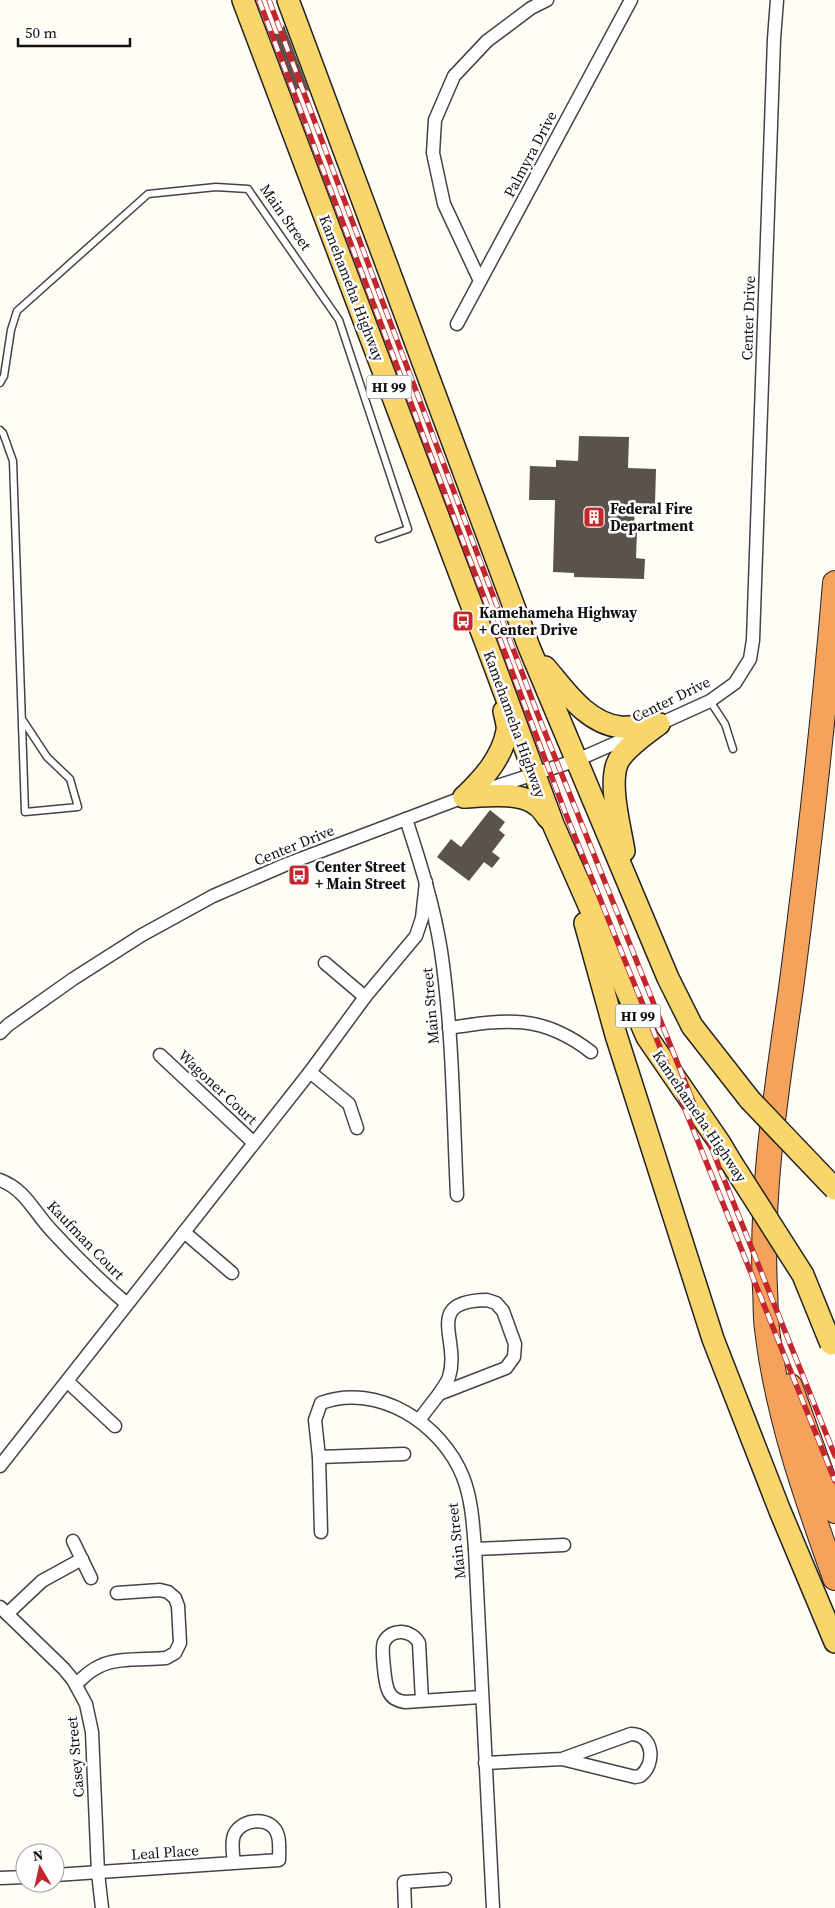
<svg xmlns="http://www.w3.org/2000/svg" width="835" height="1908" font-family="'Source Serif 4',serif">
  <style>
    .building { fill: #5a524d }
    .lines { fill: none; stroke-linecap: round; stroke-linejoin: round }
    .service-casing { stroke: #444; stroke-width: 9 }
    .minor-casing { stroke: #444; stroke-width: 15 }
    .primary-casing { stroke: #222; stroke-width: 24 }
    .motorway-casing { stroke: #222; stroke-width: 26 }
    .service { stroke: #fff; stroke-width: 6 }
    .minor { stroke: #fff; stroke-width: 12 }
    .primary { stroke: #f9d66b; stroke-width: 21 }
    .motorway { stroke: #f5a25d; stroke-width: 24 }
    .rail-casing { stroke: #c4262e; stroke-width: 5.5 }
    .rail { stroke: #fff; stroke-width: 4; stroke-dasharray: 11; stroke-linecap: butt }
    .primary-bridge-casing { stroke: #222; stroke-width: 24; stroke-linecap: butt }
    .primary-bridge { stroke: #f9d66b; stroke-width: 21 }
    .labels { text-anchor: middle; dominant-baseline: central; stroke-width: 5; stroke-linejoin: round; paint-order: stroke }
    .shield { fill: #fff; stroke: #585858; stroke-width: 1 }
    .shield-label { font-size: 14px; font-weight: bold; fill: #111 }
    .street-label { font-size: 15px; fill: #111; stroke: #fff }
    .poi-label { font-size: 15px; font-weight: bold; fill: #111; stroke: #fff; text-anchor: start }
  </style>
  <rect width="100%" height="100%" fill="#fffdf5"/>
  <g class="building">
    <polygon points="284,25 309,91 298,88 292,95 269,33 279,34"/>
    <polygon points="579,436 629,437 628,468 656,469 655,504 635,503 634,530 637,531 636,558 645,559 644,579 574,577 574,573 553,572 555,500 529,500 530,466 556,467 556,460 578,461"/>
    <polygon points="490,810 505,822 499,830 505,835 492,852 500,858 492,868 484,862 469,881 437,857 451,839 461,847"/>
  </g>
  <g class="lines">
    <g class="service-casing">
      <g id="service">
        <polyline points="0,383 4,376 11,330 17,311 148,194 216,187 248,189 339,320 408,529 379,539"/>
        <polyline points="0,430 3,433 13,461 25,812 78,807 70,779 47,757 22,719"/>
        <polyline points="710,701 725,724 733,749"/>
      </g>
    </g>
    <g class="minor-casing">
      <g id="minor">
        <polyline points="480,281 444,204 433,153 435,120 454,76 487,41 531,8 547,0"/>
        <polyline points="457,324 631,0"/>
        <polyline points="655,726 710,701 735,683 750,659 753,640 774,39 777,0"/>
        <path d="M406 819C420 862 434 906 441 951 453 1032 453 1114 457 1195"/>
        <polyline points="325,963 365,997"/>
        <path d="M449 1028C507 1019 542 1014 591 1052"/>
        <polyline points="0,1033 8,1025 73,979 142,935 213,896 287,864 464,797 577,760 636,734"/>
        <polyline points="160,1055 254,1143"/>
        <polyline points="310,1072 349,1104 357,1128"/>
        <path d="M0 1180C26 1190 33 1211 52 1231 76 1257 100 1281 127 1304"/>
        <polyline points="184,1232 232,1273"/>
        <path d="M487 1300 496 1303 503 1311 515 1344 514 1357 506 1368 439 1394C442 1389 447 1383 449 1377 461 1339 422 1301 487 1300Z"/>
        <polyline points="67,1381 115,1426"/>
        <polyline points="419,1420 439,1394"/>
        <polyline points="319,1457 404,1454"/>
        <polyline points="0,1466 310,1072 365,997 416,936 422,918 426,882"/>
        <path d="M321 1532 319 1457 315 1420 321 1403C378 1382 442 1424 463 1477 472 1500 473 1525 475 1549L493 1908"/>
        <polyline points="73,1541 91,1578"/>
        <polyline points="475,1549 564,1545"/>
        <polyline points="0,1607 64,1669 73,1680 86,1704 92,1732 98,1873 102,1908"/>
        <polyline points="7,1614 42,1581 82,1559"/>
        <path d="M76 1684C83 1678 89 1671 98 1667 115 1657 146 1660 166 1658L175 1653 180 1643 178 1606 175 1598 168 1592 160 1590 117 1593"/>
        <path d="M422 1701 419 1643C412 1630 392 1627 384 1642 381 1648 385 1686 389 1692 392 1699 398 1701 405 1702L481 1697"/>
        <path d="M485 1763 562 1759 631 1734C654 1734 656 1765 640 1776L635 1777 562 1759"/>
        <path d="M55 1875 279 1860C279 1852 280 1843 278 1836 273 1815 241 1818 234 1835 231 1843 233 1855 234 1863"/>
        <polyline points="0,1878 25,1877"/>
        <polyline points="405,1908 404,1882 445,1879"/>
      </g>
    </g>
    <g class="primary-casing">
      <g id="primary">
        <polyline points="243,0 495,667 553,824 647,1037 719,1142 731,1162"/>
        <polyline points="288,0 529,647 668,978 692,1026 750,1100"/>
        <path d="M545 667C565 690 586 723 620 727 632 728 646 725 659 724"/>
        <path d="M464 797C483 779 502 758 507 731 508 725 505 717 504 711"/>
        <path d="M464 797C485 796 521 791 538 806 542 809 545 814 548 818"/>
        <path d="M624 851C620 827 609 786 617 764 622 750 647 733 659 724"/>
        <polyline points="585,923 616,1035 713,1339 780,1511 835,1642"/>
      </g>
    </g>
    <g class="motorway-casing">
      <g id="motorway">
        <path d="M835 583C824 716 809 849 792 981 778 1083 760 1185 765 1289 766 1302 765 1316 767 1329 777 1415 806 1497 835 1578"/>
        <polyline points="790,1386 835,1511"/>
      </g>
    </g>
    <use href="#service" class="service"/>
    <use href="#minor" class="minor"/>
    <use href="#primary" class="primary"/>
    <use href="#motorway" class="motorway"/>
    <g class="rail-casing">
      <g id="rail">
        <polyline points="259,0 565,812 835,1481"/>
        <polyline points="269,0 538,715 835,1456"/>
      </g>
    </g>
    <use href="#rail" class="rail"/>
    <g class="primary-bridge-casing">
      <g id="primary-bridge">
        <polyline points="750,1100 835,1189"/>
        <polyline points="731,1162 803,1275 831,1344"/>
      </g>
    </g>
    <use href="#primary-bridge" class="primary-bridge"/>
  </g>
  <defs>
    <g id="building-square" transform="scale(1.125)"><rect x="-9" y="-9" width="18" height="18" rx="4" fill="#c4262e" stroke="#fff"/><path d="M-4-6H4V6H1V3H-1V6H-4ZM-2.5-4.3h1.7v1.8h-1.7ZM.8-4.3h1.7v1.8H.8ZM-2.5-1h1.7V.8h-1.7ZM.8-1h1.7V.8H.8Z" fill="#fff"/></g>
    <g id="bus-square" transform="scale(1.125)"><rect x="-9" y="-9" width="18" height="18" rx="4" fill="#c4262e" stroke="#fff"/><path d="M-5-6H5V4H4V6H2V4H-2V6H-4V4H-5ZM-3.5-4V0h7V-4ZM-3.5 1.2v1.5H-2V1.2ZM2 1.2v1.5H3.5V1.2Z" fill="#fff"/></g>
  </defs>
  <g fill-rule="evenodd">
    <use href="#building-square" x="594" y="517"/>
    <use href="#bus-square" x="463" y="621"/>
    <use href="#bus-square" x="299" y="875"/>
  </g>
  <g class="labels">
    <g class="shield">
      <rect x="366.5" y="375.5" width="45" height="23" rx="4"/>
      <rect x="615.5" y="1004.5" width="45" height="23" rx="4"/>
    </g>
    <g class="shield-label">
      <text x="389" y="387">HI 99</text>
      <text x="638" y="1016">HI 99</text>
    </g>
    <g class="street-label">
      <text transform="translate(530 154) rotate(-62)">Palmyra Drive</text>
      <text transform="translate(286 217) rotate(55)">Main Street</text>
      <text transform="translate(352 288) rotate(69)">Kamehameha Highway</text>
      <text transform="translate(748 318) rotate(-88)">Center Drive</text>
      <text transform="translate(671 699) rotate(-26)">Center Drive</text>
      <text transform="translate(515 724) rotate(70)">Kamehameha Highway</text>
      <text transform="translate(294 845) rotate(-22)">Center Drive</text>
      <text transform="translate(430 1006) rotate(-95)">Main Street</text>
      <text transform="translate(218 1087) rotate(43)">Wagoner Court</text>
      <text transform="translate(700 1116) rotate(56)">Kamehameha Highway</text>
      <text transform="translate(86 1240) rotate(46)">Kaufman Court</text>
      <text transform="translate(456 1541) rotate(-96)">Main Street</text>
      <text transform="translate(75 1757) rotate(-95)">Casey Street</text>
      <text transform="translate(165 1852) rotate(-4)">Leal Place</text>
    </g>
    <g class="poi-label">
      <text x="610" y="508">Federal Fire<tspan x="610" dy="17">Department</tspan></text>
      <text x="479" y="612">Kamehameha Highway<tspan x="479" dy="17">+ Center Drive</tspan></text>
      <text x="315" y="866">Center Street<tspan x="315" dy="17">+ Main Street</tspan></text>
    </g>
  </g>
  <g transform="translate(40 1868) rotate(351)"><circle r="24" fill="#ffffff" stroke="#a0a0a0"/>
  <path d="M0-4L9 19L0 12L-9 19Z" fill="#c4262e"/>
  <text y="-8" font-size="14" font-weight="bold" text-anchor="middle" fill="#111111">N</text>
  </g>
  <path d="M18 38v8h112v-8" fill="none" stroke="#111111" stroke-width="2.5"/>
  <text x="25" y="38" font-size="15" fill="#111111" stroke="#ffffff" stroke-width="4" paint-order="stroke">50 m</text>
</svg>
